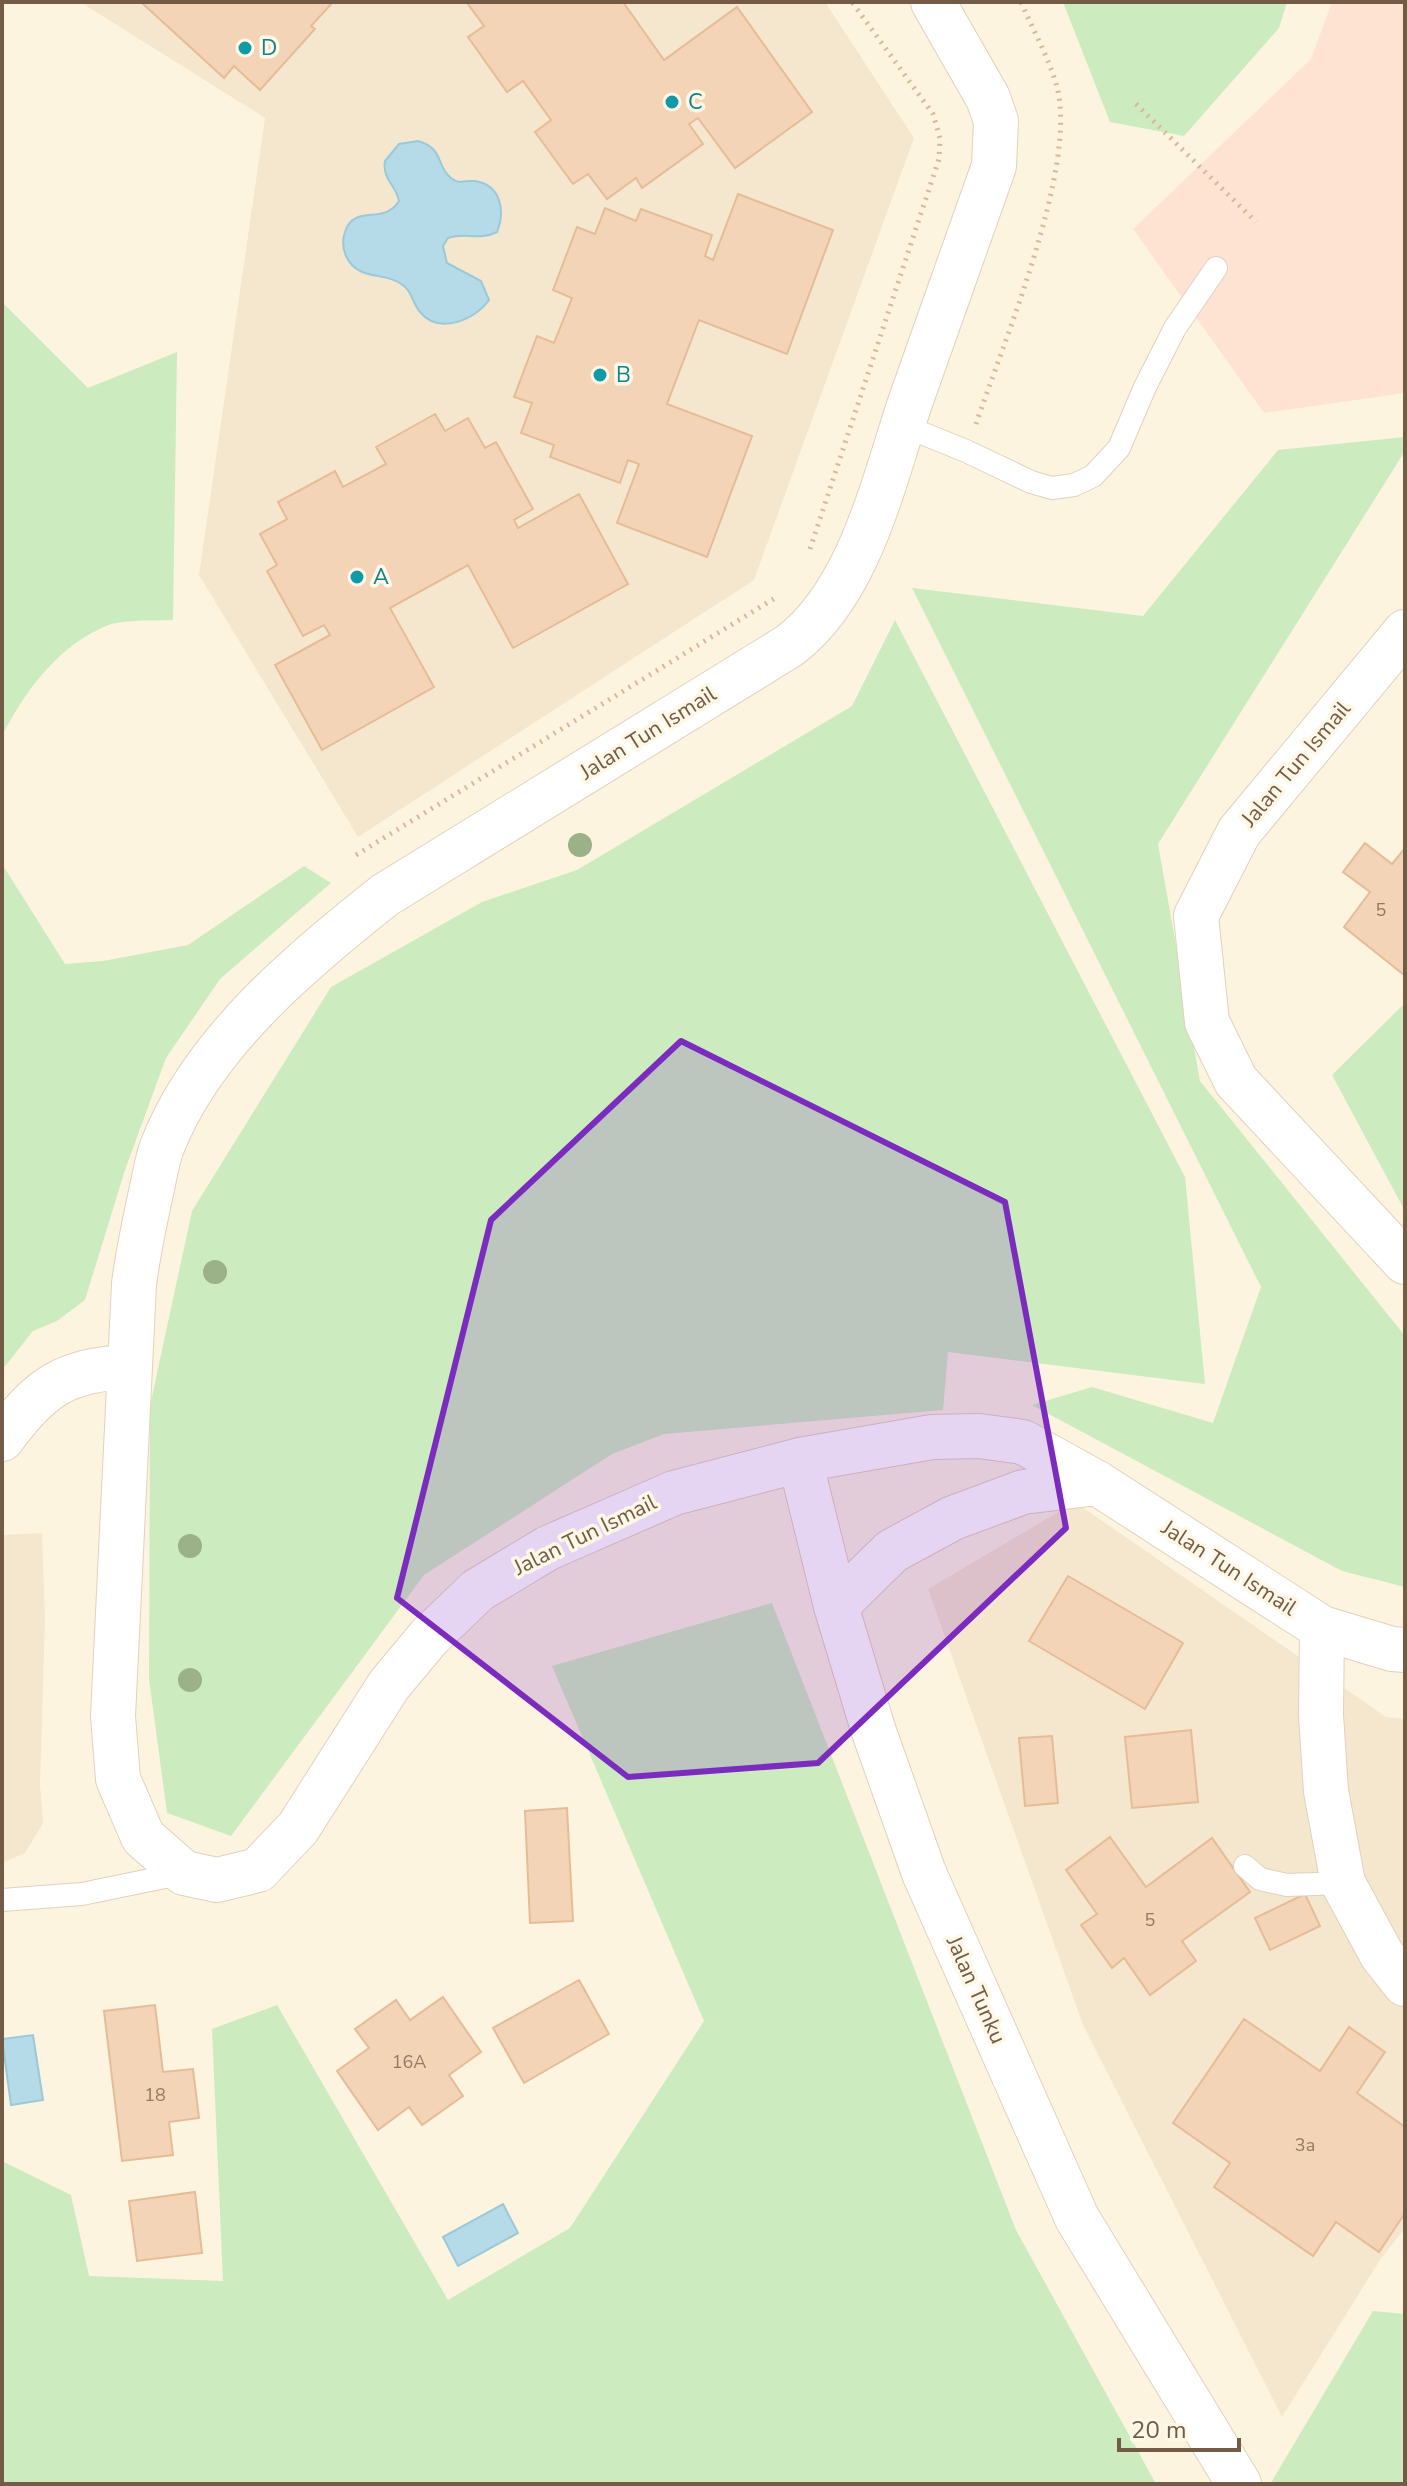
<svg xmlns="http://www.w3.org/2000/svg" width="1407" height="2486" font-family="'Nunito Sans',sans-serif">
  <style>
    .residential { fill: #f5e7ce }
    .commercial { fill: #fee3d3 }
    .green { fill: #ccebbe }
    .water { fill: #b4dbe7; stroke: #9ac9d9; stroke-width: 2 }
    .building { fill: #f3d4b6; stroke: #e6bc96; stroke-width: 2 }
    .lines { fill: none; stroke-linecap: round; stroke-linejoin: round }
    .service-casing { stroke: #e1d1bc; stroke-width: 24 }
    .minor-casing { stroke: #e1d1bc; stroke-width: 46 }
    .tertiary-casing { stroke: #e1d1bc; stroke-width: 46 }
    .path { stroke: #d8b79a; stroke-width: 5; stroke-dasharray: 2 6; stroke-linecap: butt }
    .service { stroke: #fff; stroke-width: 22 }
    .minor { stroke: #fff; stroke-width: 44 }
    .tertiary { stroke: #fff; stroke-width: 44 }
    .tree { fill: #9bb187 }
    .marked { fill: #7b2cbf; fill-opacity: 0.2; stroke: #7b2cbf; stroke-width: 6; stroke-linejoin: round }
    .culture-dot { fill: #0f9aa8; stroke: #fff8e7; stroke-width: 3 }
    .labels { text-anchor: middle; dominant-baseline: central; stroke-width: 7; stroke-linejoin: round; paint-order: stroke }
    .number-label { font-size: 18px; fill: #947962 }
    .culture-label { font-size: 22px; fill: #0d838f; stroke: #fff8e7; text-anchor: start }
    .street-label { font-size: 22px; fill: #745b46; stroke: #fff8e7 }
  </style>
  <rect width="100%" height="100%" fill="#fdf4e0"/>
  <g class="residential">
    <polygon points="80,2 825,2 914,138 754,580 358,837 199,575 265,118"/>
    <polygon points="1075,1502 1386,1717 1405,1719 1405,2228 1380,2260 1282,2417 1083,2025 928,1589"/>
    <polygon points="42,1533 45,1620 40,1784 43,1823 25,1853 2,1863 2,1535"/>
  </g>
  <polygon class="commercial" points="1332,2 1405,2 1405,393 1264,413 1133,229 1311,59"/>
  <g class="green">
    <polygon points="1063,2 1287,2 1279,28 1184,136 1110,122"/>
    <path d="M2 302 88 388 177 352 173 620C155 621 122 619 106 626 59 645 24 692 2 736Z"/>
    <polygon points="1405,437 1405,451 1158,844 1200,1081 1405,1336 1405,1587 1342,1571 1032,1405 1092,1387 1213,1423 1261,1287 912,588 1143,616 1278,450"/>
    <polygon points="895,620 1185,1177 1205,1384 948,1352 943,1410 664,1434 612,1454 424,1575 231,1836 167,1813 149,1679 150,1406 192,1211 331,987 482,902 577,870 852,706"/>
    <polygon points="2,864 65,964 103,961 188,945 304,866 331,883 220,979 166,1058 125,1170 85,1300 57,1321 33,1331 2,1370"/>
    <polygon points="1405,1003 1405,1211 1332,1075"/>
    <polygon points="772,1603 1016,2230 1156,2484 2,2484 2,2161 71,2195 89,2276 223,2281 212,2029 277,2005 448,2300 570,2228 704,2021 552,1666"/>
    <polygon points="1373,2311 1405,2314 1405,2484 1274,2484 1272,2481"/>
  </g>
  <g class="water">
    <path d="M418 141C445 149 435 165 451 178 459 185 466 180 475 181 502 185 505 212 497 232 479 241 466 232 448 238L443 246 447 263 481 281 489 300C475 320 439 335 420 312 413 304 412 292 404 286 385 270 359 283 346 256 343 249 342 240 345 232 354 203 384 226 399 201 396 185 382 179 385 161L399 144Z"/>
    <polygon points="33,2035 43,2100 11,2105 2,2039"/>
    <polygon points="503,2204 518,2233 458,2266 443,2237"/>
  </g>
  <g class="building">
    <polygon points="333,2 311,26 315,29 260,90 234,66 224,78 142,3"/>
    <polygon points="470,2 623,2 664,60 737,7 812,112 735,168 698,118 689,124 703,144 642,188 636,178 607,199 588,174 573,184 535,132 551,120 523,81 507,92 468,37 484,26 468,4"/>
    <polygon points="738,194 833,230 787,354 699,320 667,404 752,436 707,557 617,523 639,464 628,460 620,483 550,457 554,445 521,433 532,403 514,397 537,336 554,343 572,298 553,290 577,227 595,234 605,208 636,221 641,209 712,235 705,256 713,260"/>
    <polygon points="435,414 445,431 468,418 485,448 496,442 533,509 514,520 518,528 579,494 628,584 513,648 468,565 390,608 434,687 322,750 275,665 330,635 324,625 303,636 267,571 277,565 260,534 287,519 278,502 335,471 343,487 386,464 376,447"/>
    <polygon points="1365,843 1392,864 1405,848 1404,975 1344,927 1370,892 1343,872"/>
    <polygon points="1068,1576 1183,1643 1145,1709 1029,1641"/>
    <polygon points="1191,1730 1198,1802 1132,1808 1125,1737"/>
    <polygon points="1052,1736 1058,1803 1025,1806 1019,1738"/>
    <polygon points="567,1808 573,1921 530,1923 525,1811"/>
    <polygon points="1110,1837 1146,1887 1212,1838 1250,1892 1182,1941 1196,1961 1150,1995 1124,1958 1112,1968 1081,1925 1097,1914 1066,1870"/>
    <polygon points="1305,1894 1320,1926 1270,1950 1255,1918"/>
    <polygon points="579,1980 609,2034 524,2083 493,2028"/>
    <polygon points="443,1997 481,2052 449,2075 463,2096 422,2125 409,2107 378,2130 337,2071 369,2048 355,2029 396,2000 410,2020"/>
    <polygon points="155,2005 163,2072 193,2069 199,2118 169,2122 173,2155 122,2161 104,2011"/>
    <polygon points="1244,2019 1320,2071 1349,2027 1385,2052 1357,2093 1405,2127 1405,2213 1379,2252 1336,2222 1313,2256 1214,2187 1230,2163 1173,2123"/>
    <polygon points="195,2192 202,2253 137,2261 129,2201"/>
  </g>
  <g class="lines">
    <g class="service-casing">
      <g id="service">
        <polyline points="902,425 966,451 1031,482 1052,488 1074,485 1093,476 1119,448 1145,387 1175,328 1216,268"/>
        <polyline points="1245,1866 1260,1879 1287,1885 1343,1883"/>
        <polyline points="2,1900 82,1894 184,1873"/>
      </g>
    </g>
    <g class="minor-casing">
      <g id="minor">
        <polyline points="1405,632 1239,832 1196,916 1207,1022 1236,1081 1405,1262"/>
        <path d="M2 1439C39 1388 65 1369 129 1367"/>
        <polyline points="1322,1628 1321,1715 1326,1791 1343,1883 1382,1955 1405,1984"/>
      </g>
    </g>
    <g class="tertiary-casing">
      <g id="tertiary">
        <path d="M933 2 988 98 996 121 994 166C967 243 939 320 912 397 884 478 861 592 789 646L385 895C300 962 202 1044 162 1147 157 1160 155 1175 152 1188 145 1220 138 1252 134 1284L113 1716 118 1779 143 1837 184 1873 217 1880 258 1870 298 1828 389 1685 429 1637 478 1590 548 1548 674 1493 800 1460 932 1437 979 1436 1023 1442 1097 1483 1322 1628 1392 1649 1405 1650"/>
        <polyline points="800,1460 836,1606 873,1729 924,1873 1077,2218 1239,2484"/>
        <polyline points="836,1606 892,1551 953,1518 1023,1492 1097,1483"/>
      </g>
    </g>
    <g class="path">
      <polyline points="1136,104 1256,222"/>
      <path d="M976 424C1003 343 1078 167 1057 87 1049 58 1033 30 1021 2"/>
      <polyline points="810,549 939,159 940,138 933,114 852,2"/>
      <polyline points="356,855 775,598"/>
    </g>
    <use href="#service" class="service"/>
    <use href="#minor" class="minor"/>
    <use href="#tertiary" class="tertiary"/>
  </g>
  <g class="tree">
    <circle cx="580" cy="845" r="12"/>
    <circle cx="215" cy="1272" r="12"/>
    <circle cx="190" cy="1546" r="12"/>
    <circle cx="190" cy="1680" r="12"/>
  </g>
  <path class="marked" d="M681 1041 1005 1202 1066 1528 818 1763 628 1777 397 1598 491 1220Z"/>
  <g class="culture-dot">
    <circle cx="245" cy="48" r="8"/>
    <circle cx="672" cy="102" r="8"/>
    <circle cx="600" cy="375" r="8"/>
    <circle cx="357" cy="577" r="8"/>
  </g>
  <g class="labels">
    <g class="number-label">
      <text x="1381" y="910">5</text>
      <text x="1150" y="1920">5</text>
      <text x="409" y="2062">16A</text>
      <text x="155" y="2095">18</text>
      <text x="1305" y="2145">3a</text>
    </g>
    <g class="culture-label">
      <text x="261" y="48">D</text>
      <text x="688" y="102">C</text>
      <text x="616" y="375">B</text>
      <text x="373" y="577">A</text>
    </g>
    <g class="street-label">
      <text transform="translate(648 733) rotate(-32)">Jalan Tun Ismail</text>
      <text transform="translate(1296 764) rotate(-50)">Jalan Tun Ismail</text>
      <text transform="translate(585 1535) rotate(-26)">Jalan Tun Ismail</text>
      <text transform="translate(1229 1568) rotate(33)">Jalan Tun Ismail</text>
      <text transform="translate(976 1990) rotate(66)">Jalan Tunku</text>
    </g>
  </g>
  <rect width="1407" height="2486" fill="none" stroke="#745b46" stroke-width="8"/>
  <path d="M1119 2438v12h120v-12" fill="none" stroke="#745b46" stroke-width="4"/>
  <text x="1131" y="2438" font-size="24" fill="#745b46" stroke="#fff8e7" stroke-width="6" paint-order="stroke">20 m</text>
</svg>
